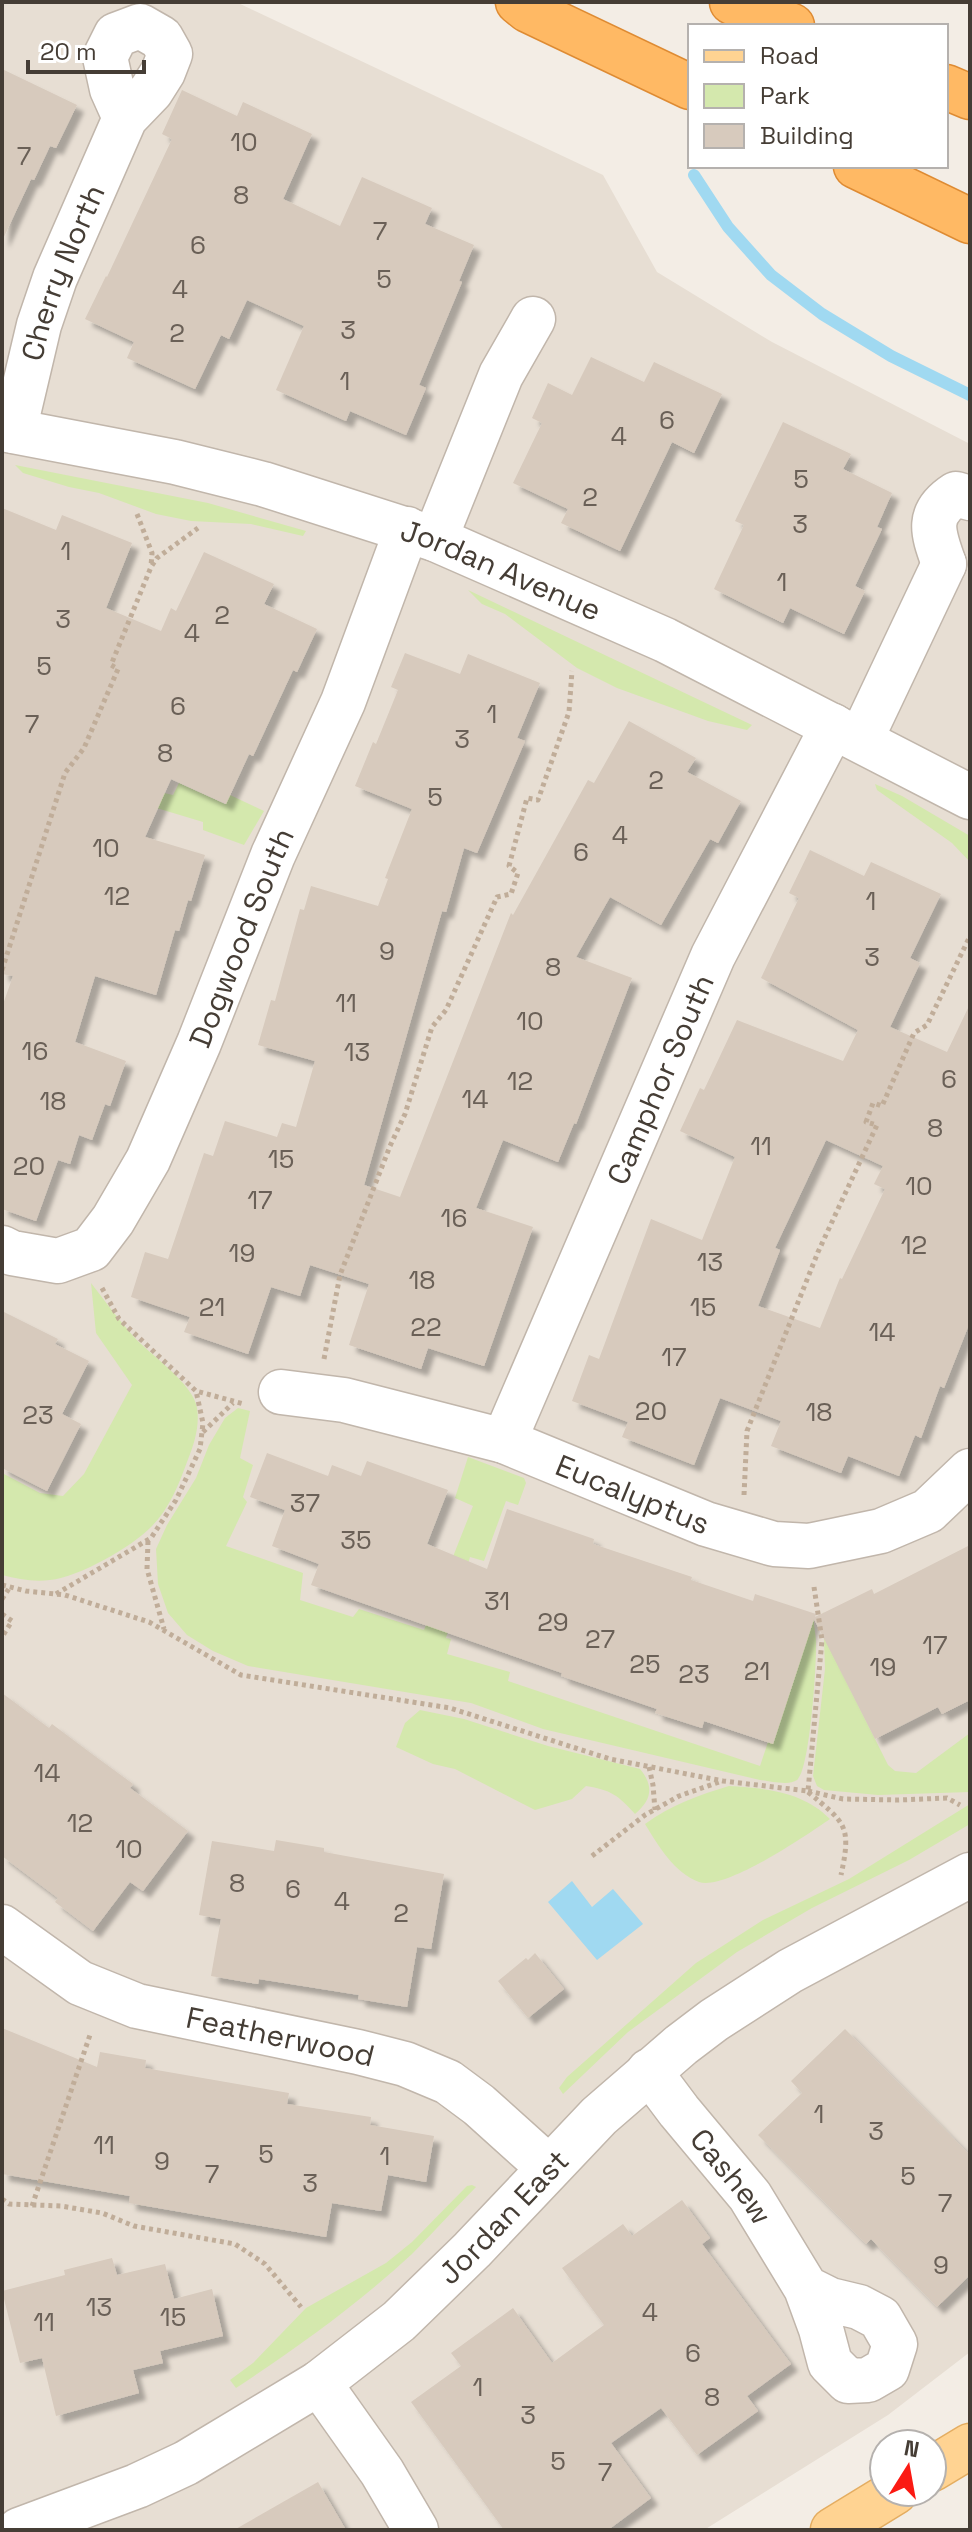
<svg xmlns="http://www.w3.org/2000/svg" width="972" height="2532" font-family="'Space Grotesk',sans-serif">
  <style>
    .residential { fill: #e7ded3 }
    .green { fill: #d4e8ad }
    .water { fill: #a0d9f1 }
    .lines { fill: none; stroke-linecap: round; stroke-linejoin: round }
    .stream { stroke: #a0d9f1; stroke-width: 12 }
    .building { fill: #d7cabd; fill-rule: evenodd; filter: url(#shadow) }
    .minor-casing { stroke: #c1b6ab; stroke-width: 47 }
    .major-casing { stroke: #e4ad61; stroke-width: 47 }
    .highway-casing { stroke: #de8b33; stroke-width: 47 }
    .path { stroke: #c0ad99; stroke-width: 5; stroke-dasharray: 4 4; stroke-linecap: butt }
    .minor { stroke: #fff; stroke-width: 44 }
    .major { stroke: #ffd392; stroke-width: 44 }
    .highway { stroke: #ffb964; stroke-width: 44 }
    .labels { text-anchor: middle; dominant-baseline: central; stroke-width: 6; stroke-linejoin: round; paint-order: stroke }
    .number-label { font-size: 26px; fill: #6a6057 }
    .street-label { font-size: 30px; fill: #453d35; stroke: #fff }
  </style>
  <defs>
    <filter id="shadow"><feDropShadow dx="7" dy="7" stdDeviation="2" flood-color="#0004"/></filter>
  </defs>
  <rect width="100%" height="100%" fill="#f3ede5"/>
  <polygon class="residential" points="2,2 236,2 603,175 657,272 772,342 970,444 970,2352 888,2415 704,2530 2,2530"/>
  <g class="green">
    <polygon points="15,465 208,503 306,531 303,536 251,524 191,521 156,514 99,493 69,487 23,473"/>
    <polygon points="468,590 752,725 747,730 708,721 617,688 577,668 505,614 482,604"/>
    <polygon points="179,783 225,804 230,795 264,811 244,845 203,830 203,822 150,806 164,793 173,795"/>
    <polygon points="875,784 902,796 970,836 970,862 952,843 877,790"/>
    <path d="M91 1283C105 1301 118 1319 133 1336 149 1354 194 1384 197 1408 200 1426 194 1445 187 1462 179 1484 169 1509 152 1526 132 1547 79 1577 50 1580 33 1582 18 1579 2 1575V1473L40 1493 63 1496 84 1474 132 1385 96 1333Z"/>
    <path d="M238 1408 250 1411 240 1458 253 1465 243 1497 247 1502 226 1546 303 1573 300 1600 353 1617 359 1609 424 1630 473 1506 455 1498 468 1457 524 1478 526 1483 518 1505 506 1501 484 1561 470 1557 446 1638 451 1639 447 1654 510 1672 508 1681 760 1766 768 1742 773 1743 813 1615C814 1624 815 1632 816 1640 817 1660 810 1771 797 1780 789 1786 770 1781 760 1780L543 1729 471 1703 248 1666 213 1651 187 1635 168 1613 158 1584 156 1549 167 1525 196 1478 209 1445 225 1418Z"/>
    <polygon points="823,1612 845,1656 839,1667 888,1765 895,1771 916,1773 970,1733 970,1792 878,1795 824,1790 817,1786 813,1776 825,1669"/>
    <path d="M420 1710 464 1719 548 1746 640 1769C654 1786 652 1800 635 1814 618 1795 611 1790 586 1786L572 1799 535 1810 455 1769 433 1764 396 1747 405 1723Z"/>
    <path d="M729 1786C766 1788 804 1792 830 1819 807 1835 725 1891 699 1882 674 1873 658 1845 645 1824 671 1805 699 1795 729 1786Z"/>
    <polygon points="970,1804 970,1824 909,1860 812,1908 737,1952 628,2032 563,2094 559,2088 567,2077 696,1963 763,1920 849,1879"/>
    <path d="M472 2185 476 2187C454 2209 434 2232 412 2254 358 2304 297 2348 236 2388L230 2380 253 2363 306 2308 386 2263 412 2242 467 2186Z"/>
  </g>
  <polygon class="water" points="572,1881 592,1907 613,1889 643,1924 597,1960 548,1902"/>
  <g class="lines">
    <polyline class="stream" points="694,175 728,227 771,275 822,314 891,356 970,395"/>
  </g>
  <g class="building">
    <polygon points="2,69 77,105 56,148 50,146 34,180 31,179 2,241"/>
    <polygon points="182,90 237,116 243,102 312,134 283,199 340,226 362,177 432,208 425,224 474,245 459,281 462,282 419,385 426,388 406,435 350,411 346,421 276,390 304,326 247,300 229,339 221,335 195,389 127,358 134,342 85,319 106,276 107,277 172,139 162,134"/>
    <polygon points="591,357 644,382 654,362 722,394 694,453 672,442 620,551 561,523 568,509 513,483 542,423 532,418 548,383 572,395"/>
    <polygon points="783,422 851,454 843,469 892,493 877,527 882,529 855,586 865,591 844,634 790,608 783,623 714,589 744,525 735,521"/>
    <polygon points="2,508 56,530 62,515 132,543 106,608 161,631 171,608 176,611 204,552 274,584 264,604 317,629 297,672 293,670 253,756 249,754 226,804 171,779 145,837 205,855 191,901 188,900 179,931 175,930 156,995 95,976 75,1042 126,1061 110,1106 105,1104 92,1140 79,1135 70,1164 58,1160 36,1221 2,1209 2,1007 13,976 2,974"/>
    <polygon points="405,653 460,674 468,654 540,683 517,738 525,741 477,853 464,848 446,912 442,911 364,1185 400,1197 511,913 513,915 588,780 594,783 629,721 696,758 687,772 741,801 718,843 710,839 661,925 610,897 576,957 632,978 576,1124 574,1123 558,1162 503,1140 476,1208 533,1227 484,1366 428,1348 421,1369 349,1345 369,1284 310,1265 300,1296 271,1287 248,1354 184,1332 190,1317 131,1297 145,1252 168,1259 204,1153 213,1156 225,1121 277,1137 282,1123 296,1127 315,1061 258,1045 271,1000 275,1001 300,909 304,910 311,886 378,906 388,879 385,878 412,809 355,786 373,742 376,744 398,690 391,687"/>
    <path d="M810 850 864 876 871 862 941 894 910 958 920 963 890 1027 947 1052 970 1004V1322L944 1388 940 1386 921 1438 915 1435 899 1476 848 1456 841 1473 771 1446 781 1421 720 1398 694 1465 622 1437 628 1422 572 1401 589 1355 599 1359 651 1219 702 1240 735 1157 680 1131 700 1088 704 1090 737 1020 843 1061 858 1030 761 978 799 898 789 893ZM826 1140 883 1166 874 1184 885 1189 842 1279 840 1278 820 1328 758 1306 780 1250 775 1248Z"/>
    <polygon points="2,1311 58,1339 55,1344 89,1361 62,1414 81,1424 47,1491 2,1468"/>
    <polygon points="267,1453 328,1476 332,1465 361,1476 367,1461 448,1490 427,1544 487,1569 507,1509 594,1539 593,1544 692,1577 691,1580 753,1601 755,1594 816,1614 815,1617 872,1589 874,1594 970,1545 970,1700 942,1714 938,1707 875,1739 814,1619 773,1744 704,1721 702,1728 655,1713 657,1709 561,1676 562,1673 311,1585 319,1564 272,1546 285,1510 250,1497"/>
    <polygon points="2,1693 49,1728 52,1724 92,1754 133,1784 130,1788 188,1831 143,1891 130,1882 93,1931 55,1902 58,1898 2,1856"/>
    <polygon points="276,1840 324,1848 324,1852 444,1874 431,1949 417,1947 407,2007 358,1999 359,1995 259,1979 258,1984 211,1976 221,1919 199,1915 212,1841 274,1851"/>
    <polygon points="535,1953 564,1989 528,2018 498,1981 526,1958 528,1960"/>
    <polygon points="2,2028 97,2067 100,2052 146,2060 145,2068 289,2093 287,2104 371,2117 370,2125 434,2136 426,2182 388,2175 381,2211 332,2203 326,2237 129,2203 130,2196 2,2174"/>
    <polygon points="845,2029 970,2155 970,2275 937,2307 871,2239 866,2244 758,2135 802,2093 791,2081"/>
    <polygon points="682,2200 710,2238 702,2244 791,2364 747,2396 758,2411 697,2455 661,2408 611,2443 651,2498 608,2530 504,2530 411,2402 461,2366 451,2353 513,2308 552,2363 604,2325 562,2268 623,2224 632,2236"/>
    <polygon points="112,2258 117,2275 165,2264 174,2299 212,2289 223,2336 160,2351 163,2363 133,2370 139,2393 56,2416 42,2358 20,2363 2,2291 65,2275 64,2270"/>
    <polygon points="318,2482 346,2530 234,2530"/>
  </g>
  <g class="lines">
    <g class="minor-casing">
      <g id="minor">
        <path id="s1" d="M2 429 175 462 263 484 435 539 665 640 970 797"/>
        <path id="s2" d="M14 431 39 325 55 278 125 118 151 91 163 72 170 54 161 38 140 26 116 35 105 57 112 89 125 118"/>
        <polyline points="435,539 501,375 533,319"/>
        <path d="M944 564C933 533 925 514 956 494L970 498"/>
        <polyline points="861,739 944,564"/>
        <path id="s3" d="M2 1248 12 1253 58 1261 91 1249 113 1220 148 1160 199 1043 273 855 343 702 407 529"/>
        <path id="s4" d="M281 1392 344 1400 504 1441 706 1524 774 1544 809 1546 881 1531 928 1511 970 1471"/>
        <path id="s5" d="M504 1441 713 956 833 726"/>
        <path id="s6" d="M2 1927 80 1983 137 2006 358 2052 405 2064 448 2082 479 2105 548 2167"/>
        <path id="s7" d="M649 2071 679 2111 750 2196 806 2288 821 2329 830 2363 848 2381 868 2380 887 2369 895 2344 880 2318 859 2307 830 2300 806 2288"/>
        <polyline points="319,2383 382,2472 416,2530"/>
        <path id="s8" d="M19 2530 137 2486 186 2463 319 2383 399 2321 472 2250 599 2116 681 2045 714 2020 790 1971 970 1875"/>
      </g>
    </g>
    <g class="major-casing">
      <g id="major">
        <polyline points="932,2469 970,2446"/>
        <polyline points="833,2530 895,2492"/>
      </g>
    </g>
    <g class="highway-casing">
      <g id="highway">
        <polyline points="518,2 528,10 690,87"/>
        <polyline points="732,2 792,26"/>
        <polyline points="946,87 970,97"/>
        <polyline points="856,166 970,221"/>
      </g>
    </g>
    <g class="path">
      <polyline points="137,514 152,553 151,566"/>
      <polyline points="2,970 65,773 84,748 118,669 111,665 151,567 157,558 198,528"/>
      <polyline points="102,1288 119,1319 196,1391 244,1404"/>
      <polyline points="324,1359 340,1275 390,1146 405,1114 432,1027 446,1010 497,897 511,894 518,873 509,866 527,798 538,800 569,712 572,671"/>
      <polyline points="203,1432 233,1403"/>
      <polyline points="744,1495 747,1431 818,1252 877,1125 866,1122 873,1103 882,1106 914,1033 927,1025 970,936"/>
      <polyline points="148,1541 147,1569 164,1629"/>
      <polyline points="2,1585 26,1591 65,1595 149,1622 241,1675 450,1708 610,1759 723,1781 808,1791 822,1640 814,1587"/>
      <polyline points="56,1594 151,1538 176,1500 200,1449 203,1423 196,1391"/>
      <polyline points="2,1599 10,1587"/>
      <polyline points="2,1614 12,1621 2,1637"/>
      <polyline points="649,1767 653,1785 655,1810"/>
      <polyline points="808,1791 843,1799 898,1800 947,1798 960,1805"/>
      <path d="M808 1792C845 1823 852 1825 841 1875"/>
      <polyline points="592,1856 645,1815 679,1796 722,1781"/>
      <polyline points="2,2199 9,2204 61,2206 102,2213 134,2226 235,2244 265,2264 301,2307"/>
      <polyline points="32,2206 91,2032"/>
    </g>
    <use href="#minor" class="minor"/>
    <use href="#major" class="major"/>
    <use href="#highway" class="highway"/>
  </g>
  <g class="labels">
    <g class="number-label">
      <text x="244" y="142">10</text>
      <text x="24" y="156">7</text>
      <text x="241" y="195">8</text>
      <text x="380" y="231">7</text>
      <text x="198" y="245">6</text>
      <text x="384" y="279">5</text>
      <text x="180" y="289">4</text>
      <text x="348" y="330">3</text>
      <text x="177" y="333">2</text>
      <text x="345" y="381">1</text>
      <text x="667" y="420">6</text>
      <text x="619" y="436">4</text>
      <text x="801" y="479">5</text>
      <text x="590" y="497">2</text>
      <text x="800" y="524">3</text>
      <text x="66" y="551">1</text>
      <text x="782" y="582">1</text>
      <text x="222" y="615">2</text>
      <text x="63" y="619">3</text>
      <text x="192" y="633">4</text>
      <text x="44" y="666">5</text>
      <text x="178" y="706">6</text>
      <text x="492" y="714">1</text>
      <text x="32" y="724">7</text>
      <text x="462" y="739">3</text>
      <text x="165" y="753">8</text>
      <text x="656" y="780">2</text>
      <text x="435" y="797">5</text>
      <text x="620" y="835">4</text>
      <text x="106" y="848">10</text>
      <text x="581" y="852">6</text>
      <text x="117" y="896">12</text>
      <text x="871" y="901">1</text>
      <text x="387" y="951">9</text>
      <text x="872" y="957">3</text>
      <text x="553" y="967">8</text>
      <text x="346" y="1003">11</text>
      <text x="530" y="1021">10</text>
      <text x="35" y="1051">16</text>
      <text x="357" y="1052">13</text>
      <text x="949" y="1079">6</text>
      <text x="520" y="1081">12</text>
      <text x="475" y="1099">14</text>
      <text x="53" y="1101">18</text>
      <text x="935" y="1128">8</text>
      <text x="761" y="1146">11</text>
      <text x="281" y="1159">15</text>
      <text x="29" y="1166">20</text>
      <text x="919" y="1186">10</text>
      <text x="260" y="1200">17</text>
      <text x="454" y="1218">16</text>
      <text x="914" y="1245">12</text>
      <text x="242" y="1253">19</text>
      <text x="710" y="1262">13</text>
      <text x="422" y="1280">18</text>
      <text x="212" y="1307">21</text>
      <text x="703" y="1307">15</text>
      <text x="426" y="1327">22</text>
      <text x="882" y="1332">14</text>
      <text x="674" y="1357">17</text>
      <text x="651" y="1411">20</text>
      <text x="819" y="1412">18</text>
      <text x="38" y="1415">23</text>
      <text x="305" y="1503">37</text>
      <text x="356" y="1540">35</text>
      <text x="497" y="1601">31</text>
      <text x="553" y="1622">29</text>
      <text x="600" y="1639">27</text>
      <text x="935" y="1645">17</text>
      <text x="645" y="1664">25</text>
      <text x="883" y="1667">19</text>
      <text x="757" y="1671">21</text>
      <text x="694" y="1674">23</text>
      <text x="47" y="1773">14</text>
      <text x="80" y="1823">12</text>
      <text x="129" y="1849">10</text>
      <text x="237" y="1883">8</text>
      <text x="293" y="1889">6</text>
      <text x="342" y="1901">4</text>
      <text x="401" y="1913">2</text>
      <text x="819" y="2114">1</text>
      <text x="876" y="2131">3</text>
      <text x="104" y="2145">11</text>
      <text x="266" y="2154">5</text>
      <text x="385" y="2156">1</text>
      <text x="162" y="2161">9</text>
      <text x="212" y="2174">7</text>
      <text x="908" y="2176">5</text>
      <text x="310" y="2183">3</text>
      <text x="945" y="2203">7</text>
      <text x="941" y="2265">9</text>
      <text x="99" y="2307">13</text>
      <text x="650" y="2312">4</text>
      <text x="173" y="2317">15</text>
      <text x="44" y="2322">11</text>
      <text x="693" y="2353">6</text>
      <text x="478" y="2387">1</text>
      <text x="712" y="2397">8</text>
      <text x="528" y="2415">3</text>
      <text x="558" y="2461">5</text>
      <text x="605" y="2472">7</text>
    </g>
    <g class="street-label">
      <text stroke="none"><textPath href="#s2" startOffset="166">Cherry North</textPath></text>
      <text stroke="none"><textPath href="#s1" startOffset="520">Jordan Avenue</textPath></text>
      <text stroke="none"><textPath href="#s3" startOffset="440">Dogwood South</textPath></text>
      <text stroke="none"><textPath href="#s5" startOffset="394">Camphor South</textPath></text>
      <text stroke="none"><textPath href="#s4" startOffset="368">Eucalyptus</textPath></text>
      <text stroke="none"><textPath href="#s6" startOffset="304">Featherwood</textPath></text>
      <text stroke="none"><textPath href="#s7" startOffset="134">Cashew</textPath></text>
      <text stroke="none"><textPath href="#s8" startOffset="584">Jordan East</textPath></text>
    </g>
  </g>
  <rect width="972" height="2532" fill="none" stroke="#453d35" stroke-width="8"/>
  <rect x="688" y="24" width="260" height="144" fill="#ffffff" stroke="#b5b1ae" stroke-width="2"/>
  <rect x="704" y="50" width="40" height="12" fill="#ffd392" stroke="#b5b1ae" stroke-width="2"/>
  <text x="760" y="64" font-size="24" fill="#453d35">Road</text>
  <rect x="704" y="84" width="40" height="24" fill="#d4e8ad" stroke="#b5b1ae" stroke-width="2"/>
  <text x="760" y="104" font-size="24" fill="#453d35">Park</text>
  <rect x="704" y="124" width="40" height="24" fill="#d7cabd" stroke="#b5b1ae" stroke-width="2"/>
  <text x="760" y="144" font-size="24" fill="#453d35">Building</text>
  <g transform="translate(908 2468) rotate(11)"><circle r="38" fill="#ffffff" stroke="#b5b1ae" stroke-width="2"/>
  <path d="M0-6L14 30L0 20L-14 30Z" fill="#fb1a13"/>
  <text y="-12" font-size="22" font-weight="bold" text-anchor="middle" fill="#453d35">N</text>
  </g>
  <path d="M28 60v12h116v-12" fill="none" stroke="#453d35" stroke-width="4"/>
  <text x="40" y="60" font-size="24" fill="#453d35" stroke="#ffffff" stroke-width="6" paint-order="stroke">20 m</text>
</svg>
